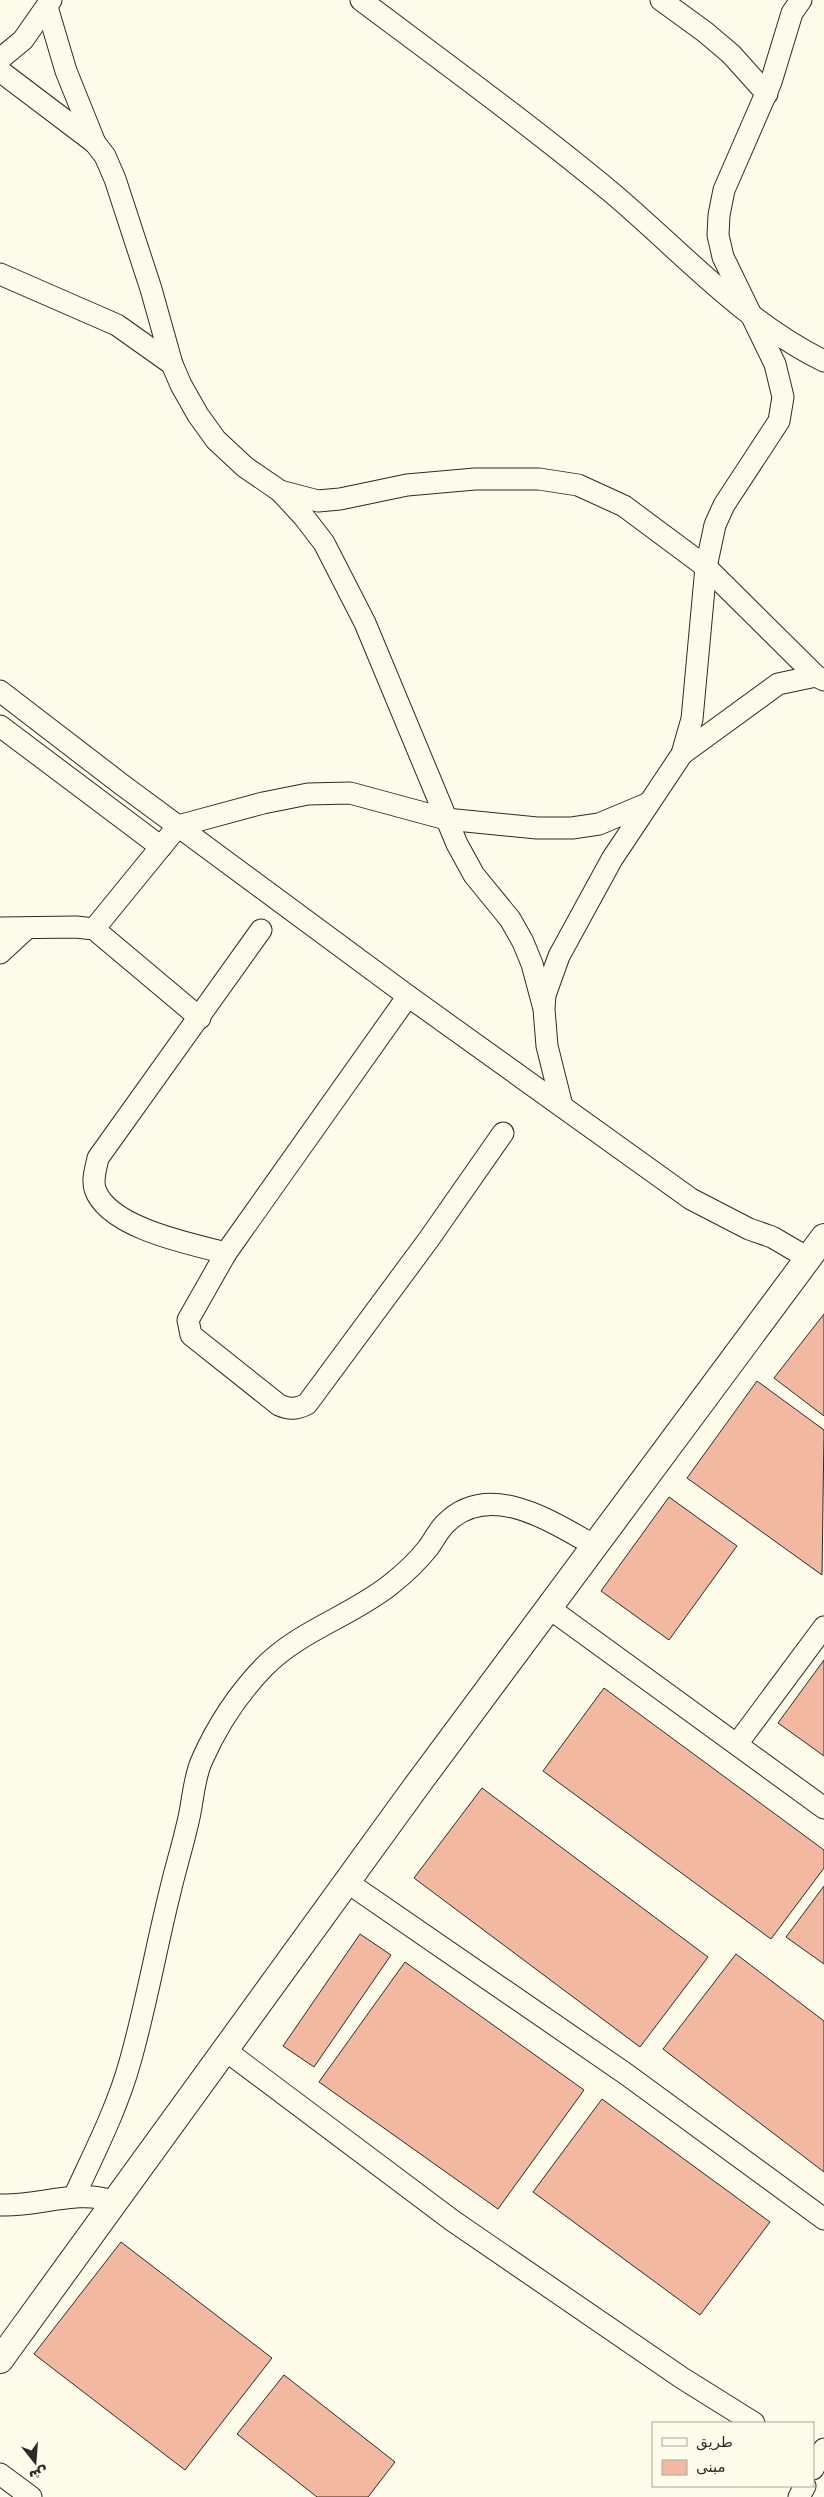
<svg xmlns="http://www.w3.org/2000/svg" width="824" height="2497" font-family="'DejaVu Sans','Noto Sans Arabic',sans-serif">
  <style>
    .building { fill: #f2b8a0; stroke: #2b2b2b }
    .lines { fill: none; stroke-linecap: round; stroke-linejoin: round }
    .minor-casing { stroke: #2b2b2b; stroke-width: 23 }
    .major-casing { stroke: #2b2b2b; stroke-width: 28 }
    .minor { stroke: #fdfbea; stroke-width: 21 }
    .major { stroke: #fdfbea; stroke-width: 26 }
  </style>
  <rect width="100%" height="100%" fill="#fdfbea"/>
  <g class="building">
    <polygon points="824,1314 824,1416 774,1378"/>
    <polygon points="757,1381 824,1430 822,1575 687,1478"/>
    <polygon points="669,1497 737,1546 669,1640 601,1591"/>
    <polygon points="824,1660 824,1756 778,1723"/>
    <polygon points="604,1688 824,1850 824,1868 771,1939 543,1771"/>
    <polygon points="482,1788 708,1957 640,2047 414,1878"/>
    <polygon points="824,1886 824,1964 786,1937"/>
    <polygon points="360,1934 391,1955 314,2067 283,2046"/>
    <polygon points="736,1954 824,2021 824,2172 663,2049"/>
    <polygon points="405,1962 584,2090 498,2209 319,2082"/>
    <polygon points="602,2099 770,2222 700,2315 533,2192"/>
    <polygon points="121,2242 272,2358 185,2470 34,2354"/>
    <polygon points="284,2375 395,2462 368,2497 317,2497 237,2434"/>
  </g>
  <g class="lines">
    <g class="minor-casing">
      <g id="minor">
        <path d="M361 0C445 63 530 125 611 192 680 250 742 321 824 361"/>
        <polyline points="661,0 705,32 731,54 767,94"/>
        <polyline points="47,7 66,71 95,143 105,156 115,179 151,289 172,364 181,385 198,415 216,440 245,467 280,491 304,517 324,543 365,623 457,844 474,875 510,919 523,942 532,964 543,1005"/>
        <polyline points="0,59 23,40 51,0"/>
        <polyline points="0,71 95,143"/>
        <polyline points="0,274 117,325 172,364"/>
        <polyline points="280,491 318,501 340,499 407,485 475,479 539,479 578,485 624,506 706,567 816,676 824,680"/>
        <polyline points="0,691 121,784 408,996 691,1199 749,1229 772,1237 808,1258"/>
        <polyline points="0,726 161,847"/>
        <polyline points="682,754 778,684 816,676"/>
        <polyline points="0,928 76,927 94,929 200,1018"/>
        <polyline points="94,929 178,826 263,803 308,794 350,793 446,819 537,828 572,828 599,824 649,803"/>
        <polyline points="0,953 27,928"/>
        <path d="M408 996 226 1253 188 1320 191 1335 279 1405C290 1410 297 1409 307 1404L429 1239 503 1133"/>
        <polyline points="562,1106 547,1046 544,1009 545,995 559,956 612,859 682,754 692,719 706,567 715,525 724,505 779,421 783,397 775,364 723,257 718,235 719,215 724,190 771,82 792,13 801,0"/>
        <path d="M226 1253C191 1244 108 1228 95 1189 92 1179 96 1168 98 1158L261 930"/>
        <polyline points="549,1608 824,1808"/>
        <polyline points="737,1744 824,1627"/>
        <polyline points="347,1882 626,2074 824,2219"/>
        <polyline points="225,2050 453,2221 682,2378 754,2423"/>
        <path d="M74 2197C94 2153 117 2109 130 2062 146 2006 156 1948 170 1892 175 1870 182 1848 187 1826 193 1805 193 1779 202 1760 217 1726 238 1694 264 1667 299 1631 351 1616 390 1585 404 1574 417 1562 428 1548 434 1540 438 1531 445 1524 489 1479 552 1522 595 1546"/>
        <path d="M0 2205C39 2207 78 2188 115 2202"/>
        <polyline points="813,2469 824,2449"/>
        <polyline points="0,2474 31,2497"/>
        <polyline points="799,2497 805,2486"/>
      </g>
    </g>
    <g class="major-casing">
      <polyline id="major" points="0,2360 415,1788 824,1237"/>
    </g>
    <use href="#minor" class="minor"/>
    <use href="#major" class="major"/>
  </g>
  <rect x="652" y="2422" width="162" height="65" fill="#fdfbea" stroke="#a9a89e"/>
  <rect x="662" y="2438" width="25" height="8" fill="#fdfbea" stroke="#a9a89e"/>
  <text x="696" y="2447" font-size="15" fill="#2b2b2b">طريق</text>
  <rect x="662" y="2460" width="25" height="15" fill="#f2b8a0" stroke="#a9a89e"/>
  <text x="696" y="2472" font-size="15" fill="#2b2b2b">مبنى</text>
  <g transform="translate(35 2462) rotate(163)" stroke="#fdfbea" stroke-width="4" paint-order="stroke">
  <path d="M0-4L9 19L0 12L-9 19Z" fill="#2b2b2b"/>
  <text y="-8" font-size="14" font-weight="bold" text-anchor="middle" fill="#2b2b2b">ش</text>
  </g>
</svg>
